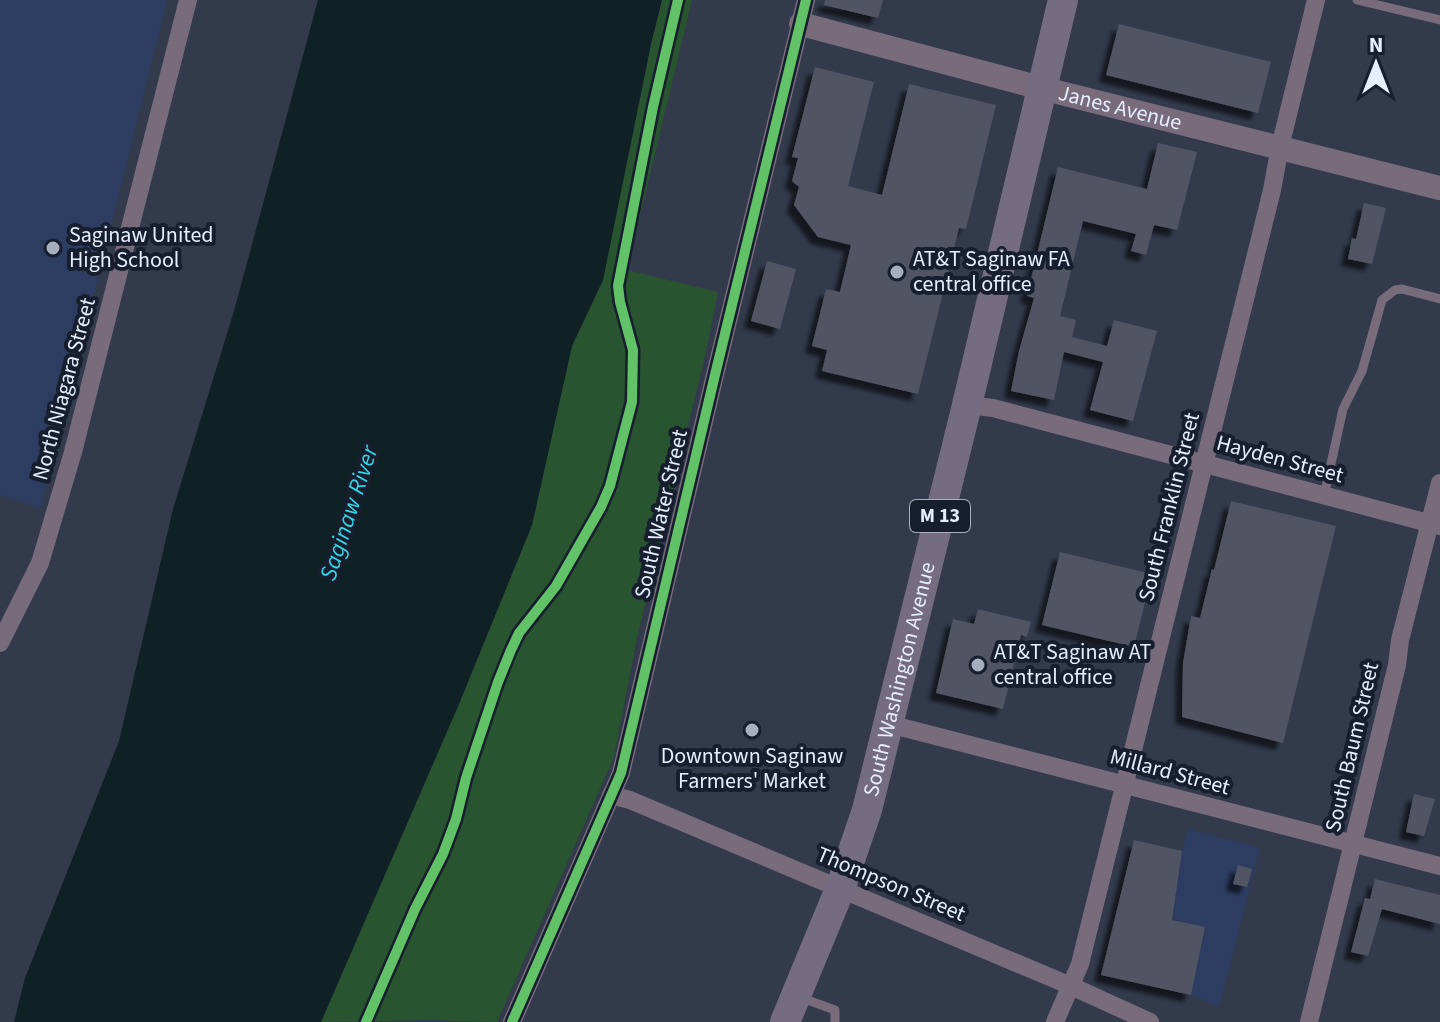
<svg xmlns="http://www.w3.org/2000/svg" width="1440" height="1022" font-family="'Source Sans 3',sans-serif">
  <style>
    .built { fill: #2d3d62 }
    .green { fill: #28542f }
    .water { fill: #0f2125 }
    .building { fill: #515463; filter: url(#shadow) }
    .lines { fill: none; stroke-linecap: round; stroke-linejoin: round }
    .service { stroke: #776b7c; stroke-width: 9 }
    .minor { stroke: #776b7c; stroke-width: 18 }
    .tertiary { stroke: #776b7c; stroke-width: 24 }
    .primary { stroke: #766c81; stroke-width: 30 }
    .cycleway-casing { stroke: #171e2d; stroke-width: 15 }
    .cycleway { stroke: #61c268; stroke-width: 10 }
    .poi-dot { fill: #a6aec0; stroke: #171e2d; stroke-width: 3 }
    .labels { text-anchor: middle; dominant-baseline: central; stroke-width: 8; stroke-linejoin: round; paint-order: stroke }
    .shield { fill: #171e2d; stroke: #a7afbf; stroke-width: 2 }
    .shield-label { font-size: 20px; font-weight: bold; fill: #e5edfe }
    .street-label { font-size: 22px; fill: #e5edfe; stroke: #171e2d }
    .poi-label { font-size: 22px; fill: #e5edfe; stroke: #171e2d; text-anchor: start }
    .water-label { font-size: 24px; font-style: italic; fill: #32d7e7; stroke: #171e2d }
  </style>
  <defs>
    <filter id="shadow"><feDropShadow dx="-7" dy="7" stdDeviation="2" flood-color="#0009"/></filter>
  </defs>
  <rect width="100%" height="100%" fill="#323a4c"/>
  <g class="built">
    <polygon points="0,0 167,0 41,508 0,495"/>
    <polygon points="1188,829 1260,848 1219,1007 1191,995 1205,928 1175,920 1173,912 1182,851"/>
  </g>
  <polygon class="green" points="662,0 692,0 627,270 718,292 708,343 637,638 614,757 497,1022 431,1020 321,1022 459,704 532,525 572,346 603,280 651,44"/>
  <polygon class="water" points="318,0 662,0 651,44 603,280 572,346 532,525 459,704 321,1022 14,1022 25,978 119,741 173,509 234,311"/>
  <g class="building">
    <polygon points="825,0 883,0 878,18 824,5"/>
    <polygon points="1119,24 1271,62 1258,113 1106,75"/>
    <polygon points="815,67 874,82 848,186 882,195 909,84 996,105 966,229 959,228 918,394 822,371 827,350 812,346 826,289 840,292 851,245 818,237 794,205 799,187 792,181 798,158 792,157"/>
    <polygon points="1158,143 1197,152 1177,230 1154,225 1146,255 1131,251 1136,234 1083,221 1060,316 1076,320 1072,337 1107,346 1114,320 1157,331 1133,421 1090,410 1103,362 1064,352 1054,400 1011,391 1019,351 1034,298 1027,296 1058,167 1147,189"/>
    <polygon points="1364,203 1386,208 1372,264 1348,259 1352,238 1356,239"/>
    <polygon points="767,261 796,269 780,329 751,321"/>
    <polygon points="1231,501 1336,526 1283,743 1182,717 1183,663 1191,616 1200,618 1212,569 1214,570"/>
    <polygon points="1060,552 1152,574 1134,647 1042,625"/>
    <polygon points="978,609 1031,622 1027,637 1021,635 1003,709 936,693 953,619 974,624"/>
    <polygon points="1414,794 1435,799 1424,836 1406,832"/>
    <polygon points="1134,840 1182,851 1172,920 1205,927 1191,995 1101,975"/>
    <polygon points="1238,865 1252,869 1247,887 1233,884"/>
    <polygon points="1375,879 1440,895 1440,924 1382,909 1368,956 1351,952 1365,898 1370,899"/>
  </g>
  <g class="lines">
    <g class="service">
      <polyline points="1357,0 1440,20"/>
      <polyline points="1324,496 1343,409 1362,371 1382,300 1395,290 1402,289 1440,299"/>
      <polyline points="799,997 835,1010 835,1022"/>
    </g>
    <g class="minor">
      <polyline points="967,405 993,408 1440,526"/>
      <polyline points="0,643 40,563 73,452 188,0"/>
      <polyline points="889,724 1440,866"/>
      <polyline points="611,795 630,800 1071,986 1150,1022"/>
      <polyline points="512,1022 621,773 714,379 806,0"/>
      <polyline points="1055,1022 1080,964 1272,190 1280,147 1316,0"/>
      <polyline points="1309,1022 1397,665 1400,640 1440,483"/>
    </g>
    <path class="tertiary" id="s1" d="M801 24 1041 88 1440 188"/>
    <path class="primary" id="s2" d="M785 1022 840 889 867 810 967 405 1063 0"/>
    <g class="cycleway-casing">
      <g id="cycleway">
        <polyline points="366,1022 415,909 443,854 456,819 466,778 498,682 511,650 519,633 556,586 601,507 610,486 632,402 633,350 620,302 618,286 653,107 678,0"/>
        <polyline points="512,1022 621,773 714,379 806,0"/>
      </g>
    </g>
    <use href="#cycleway" class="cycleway"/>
  </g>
  <g class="poi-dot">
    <circle cx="53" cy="248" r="8"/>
    <circle cx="897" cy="272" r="8"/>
    <circle cx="978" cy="665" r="8"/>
    <circle cx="752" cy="730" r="8"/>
  </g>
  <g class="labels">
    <rect class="shield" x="910" y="500" width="60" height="32" rx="6"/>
    <g class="shield-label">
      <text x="940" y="516">M 13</text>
    </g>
    <g class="street-label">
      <text stroke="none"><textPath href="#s1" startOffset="330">Janes Avenue</textPath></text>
      <text transform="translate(64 389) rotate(-75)">North Niagara Street</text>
      <text transform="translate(1280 459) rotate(15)">Hayden Street</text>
      <text transform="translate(1169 507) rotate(-76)">South Franklin Street</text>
      <text transform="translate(661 514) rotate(-77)">South Water Street</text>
      <text stroke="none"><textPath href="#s2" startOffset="362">South Washington Avenue</textPath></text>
      <text transform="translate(1352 747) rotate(-77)">South Baum Street</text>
      <text transform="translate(1170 772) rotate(15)">Millard Street</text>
      <text transform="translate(891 884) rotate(23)">Thompson Street</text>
    </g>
    <g class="poi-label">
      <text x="69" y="235">Saginaw United<tspan x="69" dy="25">High School</tspan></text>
      <text x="913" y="259">AT&amp;T Saginaw FA<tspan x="913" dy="25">central office</tspan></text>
      <text x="994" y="652">AT&amp;T Saginaw AT<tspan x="994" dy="25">central office</tspan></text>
      <text x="752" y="756" text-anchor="middle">Downtown Saginaw<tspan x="752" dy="25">Farmers' Market</tspan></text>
    </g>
    <g class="water-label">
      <text transform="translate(349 513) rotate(-72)">Saginaw River</text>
    </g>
  </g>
  <g transform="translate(1376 64)" stroke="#171e2d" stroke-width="6" paint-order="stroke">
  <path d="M0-6L14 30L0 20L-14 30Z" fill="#e5edfe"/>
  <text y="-12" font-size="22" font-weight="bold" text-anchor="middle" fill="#e5edfe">N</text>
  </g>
</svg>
